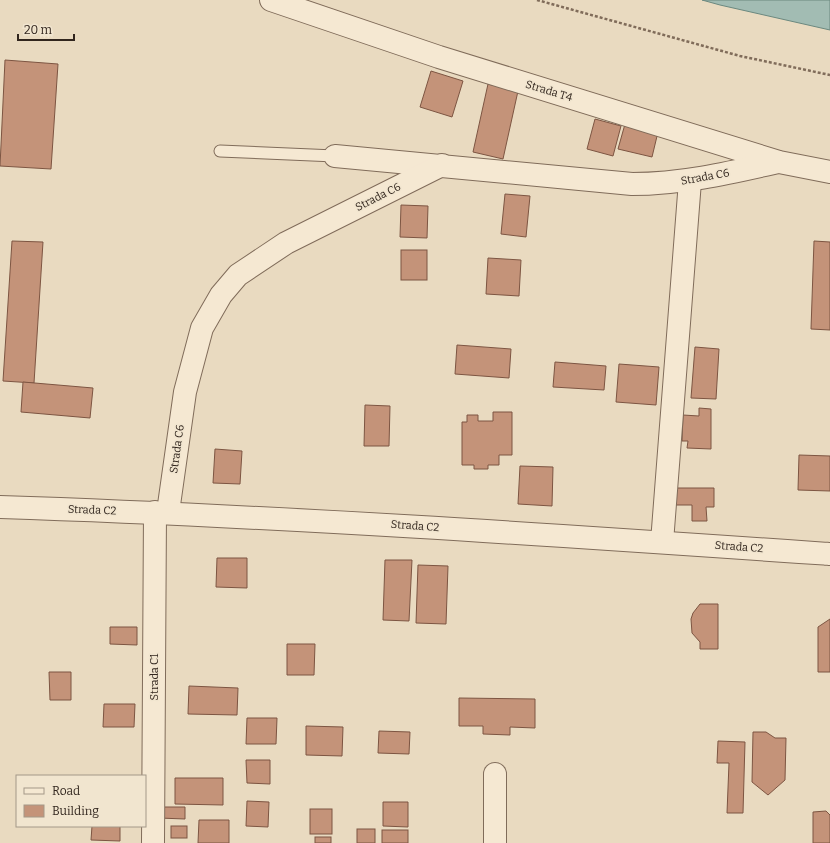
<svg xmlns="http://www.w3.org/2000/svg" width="830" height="843" font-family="Bitter,serif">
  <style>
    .water { fill: #a2bcb3; stroke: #6b887f }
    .building { fill: #c49379; stroke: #7d5542 }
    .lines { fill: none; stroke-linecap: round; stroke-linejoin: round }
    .lane-casing { stroke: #806c5a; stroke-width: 13 }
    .street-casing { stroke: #806c5a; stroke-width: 24 }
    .path { stroke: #806c5a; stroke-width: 2.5; stroke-dasharray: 3 2; stroke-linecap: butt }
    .lane { stroke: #f5e8d2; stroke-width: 11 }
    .street { stroke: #f5e8d2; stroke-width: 22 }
    .labels { text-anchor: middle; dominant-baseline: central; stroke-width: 3; stroke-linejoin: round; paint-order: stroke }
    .street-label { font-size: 11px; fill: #31251d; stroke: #f1e5cf }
  </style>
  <rect width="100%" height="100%" fill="#e9dac0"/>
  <polygon class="water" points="702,0 830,0 830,30 720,5"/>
  <g class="building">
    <polygon points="5,60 58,64 51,169 0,166"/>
    <polygon points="431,71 463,81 452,117 420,107"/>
    <polygon points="488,84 518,91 503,159 473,152"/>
    <polygon points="595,119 621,126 613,156 587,149"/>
    <polygon points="625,124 658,132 652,157 618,149"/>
    <polygon points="505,194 530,196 526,237 501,234"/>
    <polygon points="401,205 428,206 427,238 400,237"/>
    <polygon points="12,241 43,242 34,383 3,381"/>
    <polygon points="814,241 830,242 830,330 811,329"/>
    <rect x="401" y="250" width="26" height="30"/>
    <polygon points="488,258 521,260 519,296 486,294"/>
    <polygon points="457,345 511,349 509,378 455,374"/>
    <polygon points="695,347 719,349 716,399 691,398"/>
    <polygon points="555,362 606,366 604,390 553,387"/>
    <polygon points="619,364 659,367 656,405 616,402"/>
    <polygon points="23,382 93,388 90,418 21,412"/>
    <polygon points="365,405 390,406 389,446 364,446"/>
    <polygon points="699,408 711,409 711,449 687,448 688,441 682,441 683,415 699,416"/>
    <polygon points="493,412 512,412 512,455 499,455 499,465 488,465 488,469 474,469 474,465 462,465 462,422 467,422 467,415 478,415 478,421 493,421"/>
    <polygon points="215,449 242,451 240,484 213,483"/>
    <polygon points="799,455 830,456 830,491 798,490"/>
    <polygon points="520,466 553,467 552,506 518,504"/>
    <polygon points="674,488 714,488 714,507 706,507 707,521 692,521 692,505 674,505"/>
    <polygon points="217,558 247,558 247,588 216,587"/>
    <polygon points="385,560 412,560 409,621 383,620"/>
    <polygon points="418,565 448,566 446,624 416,623"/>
    <polygon points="700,604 718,604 718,649 700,649 700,642 692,633 691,619 693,613"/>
    <polygon points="830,619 830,672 818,672 818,627"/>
    <polygon points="110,627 137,627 137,645 110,644"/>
    <polygon points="287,644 315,644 314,675 287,675"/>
    <polygon points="49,672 71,672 71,700 50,700"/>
    <polygon points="189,686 238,688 237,715 188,714"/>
    <polygon points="459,698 535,699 535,728 510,727 510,735 483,734 483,726 459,726"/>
    <polygon points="104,704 135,704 134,727 103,727"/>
    <polygon points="247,718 277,718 276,744 246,744"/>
    <polygon points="306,726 343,727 342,756 306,755"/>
    <polygon points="379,731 410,732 409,754 378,753"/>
    <polygon points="753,732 766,732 775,738 786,738 785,780 768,795 752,782"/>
    <polygon points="718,741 745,742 743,813 727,813 729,763 717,763"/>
    <polygon points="246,760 270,760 270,784 247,783"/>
    <polygon points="175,778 223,778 223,805 175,804"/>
    <polygon points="247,801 269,802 268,827 246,826"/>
    <polygon points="383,802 408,802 408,827 383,826"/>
    <polygon points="159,807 185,807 185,819 159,818"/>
    <rect x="310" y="809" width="22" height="25"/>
    <polygon points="826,811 830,815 830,843 813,843 813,812"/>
    <polygon points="199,820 229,820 229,843 198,843"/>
    <polygon points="92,826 120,826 120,841 91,840"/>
    <rect x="171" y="826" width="16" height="12"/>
    <rect x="357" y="829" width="18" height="14"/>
    <rect x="382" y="830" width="26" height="13"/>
    <rect x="315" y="837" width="16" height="6"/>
  </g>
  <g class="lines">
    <g class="lane-casing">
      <polyline id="lane" points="220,151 335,156"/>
    </g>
    <g class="street-casing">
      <g id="street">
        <polyline points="271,0 439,57 779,162 830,172"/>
        <path d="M335 156 632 184C682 184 729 173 778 162"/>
        <path d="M0 507C277 516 553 535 830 554"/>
        <polyline points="168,512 185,392 202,328 221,295 238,275 286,243 442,165"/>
        <polyline points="662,542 690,181"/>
        <polyline points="153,843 155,512"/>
        <polyline points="495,843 495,774"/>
      </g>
    </g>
    <polyline class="path" points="537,0 740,56 830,75"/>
    <use href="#lane" class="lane"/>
    <use href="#street" class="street"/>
  </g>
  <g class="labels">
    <g class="street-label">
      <text transform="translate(549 91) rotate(17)">Strada T4</text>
      <text transform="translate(705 177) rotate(-10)">Strada C6</text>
      <text transform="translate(378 197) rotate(-27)">Strada C6</text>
      <text transform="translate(177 449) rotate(-82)">Strada C6</text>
      <text transform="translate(92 510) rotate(2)">Strada C2</text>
      <text transform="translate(415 526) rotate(4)">Strada C2</text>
      <text transform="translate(739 547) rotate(4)">Strada C2</text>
      <text transform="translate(154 677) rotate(-90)">Strada C1</text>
    </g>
  </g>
  <rect x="16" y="775" width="130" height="52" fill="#f1e5cf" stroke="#a49888"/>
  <rect x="24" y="788" width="20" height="6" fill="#f5e8d2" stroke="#a49888"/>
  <text x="52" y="795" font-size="12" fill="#31251d">Road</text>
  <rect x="24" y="805" width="20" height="12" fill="#c49379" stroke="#a49888"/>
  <text x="52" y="815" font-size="12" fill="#31251d">Building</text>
  <path d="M18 34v6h56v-6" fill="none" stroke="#31251d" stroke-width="2"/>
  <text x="24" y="34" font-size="12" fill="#31251d" stroke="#f1e5cf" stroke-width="3" paint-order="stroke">20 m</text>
</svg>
